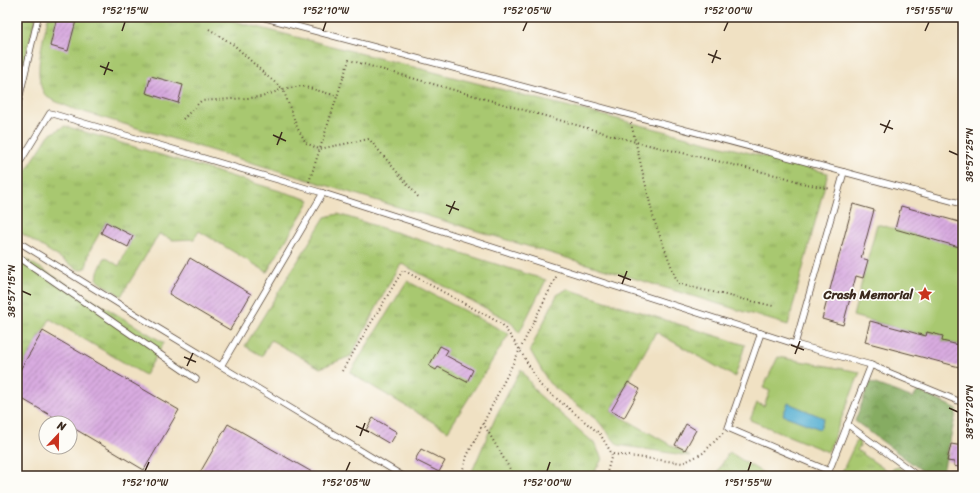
<svg xmlns="http://www.w3.org/2000/svg" width="980" height="493" font-family="Sriracha,sans-serif">
  <style>
    .grass { fill: url(#grass-tufts); stroke: #727947 }
    .forest { fill: url(#forest-crowns); stroke: #606b40 }
    .park { fill: #a8c870; stroke: #727947 }
    .water { fill: #54afd2; stroke: #486c78 }
    .building { fill: url(#building-hatch) }
    .lines { fill: none; stroke-linecap: round; stroke-linejoin: round }
    .service-casing { stroke: #564537; stroke-width: 7 }
    .path { stroke: #564537; stroke-width: 2; stroke-dasharray: 1 3; stroke-linecap: butt }
    .service { stroke: #fff; stroke-width: 5.5 }
    .ticks { fill: none; stroke: #3b2a1e; stroke-width: 1.5 }
    .labels { text-anchor: middle; dominant-baseline: central; stroke-width: 3.5; stroke-linejoin: round; paint-order: stroke }
    .poi-label { font-size: 13px; font-weight: bold; fill: #3b2a1e; stroke: #fdfcf7; text-anchor: end }
    .neatline { fill: none; stroke: #3b2a1e; stroke-width: 1.5 }
    .ticks-label { font-size: 10px; text-anchor: middle; fill: #3b2a1e }
  </style>
  <defs>
    <pattern id="grass-tufts" width="24" height="20" patternUnits="userSpaceOnUse"><rect width="24" height="20" fill="#a8c870"/><path d="M3 7l-1-3M5 7V3M7 7l1-3M15 17l-1-3M17 17v-4M19 17l1-3" fill="none" stroke="#8aa35b"/></pattern>
    <pattern id="forest-crowns" width="20" height="18" patternUnits="userSpaceOnUse"><rect width="20" height="18" fill="#86ac62"/><path d="M2 6a3 3 0 1 1 6 0M12 15a3 3 0 1 1 6 0" fill="none" stroke="#6f8c50"/></pattern>
    <pattern id="building-hatch" width="6" height="6" patternUnits="userSpaceOnUse"><rect width="6" height="6" fill="#d8abe0"/><path d="M-1 1l2-2M0 6l6-6M5 7l2-2" fill="none" stroke="#b08bb5"/></pattern>
  </defs>
  <rect width="100%" height="100%" fill="#fdfcf7"/>
  <filter id="ink" filterUnits="userSpaceOnUse"><feTurbulence type="fractalNoise" baseFrequency=".025" numOctaves="2"/><feDisplacementMap in="SourceGraphic" scale="8" xChannelSelector="R" yChannelSelector="G"/><feConvolveMatrix kernelMatrix="1 2 1 2 8 2 1 2 1" color-interpolation-filters="sRGB"/></filter>
  <filter id="wash" filterUnits="userSpaceOnUse"><feTurbulence type="fractalNoise" baseFrequency=".012" numOctaves="4" result="noise"/><feDisplacementMap in="SourceGraphic" scale="16" xChannelSelector="R" yChannelSelector="G"/><feGaussianBlur stdDeviation="0.9" result="paint"/><feColorMatrix in="noise" values="0 0 0 0 0 0 0 0 0 0 0 0 0 0 0 0 0 1.4 0 .05"/><feComposite in="paint" operator="in"/></filter>
  <g filter="url(#wash)">
    <rect width="100%" height="100%" fill="#f0e1c3"/>
    <g class="grass">
      <polygon points="17,17 36,17 17,88"/>
      <path d="M48 17H218L828 173 788 325 71 108C65 105 50 100 46 96 31 77 44 39 48 17Z"/>
      <polygon points="65,126 310,200 267,272 199,231 194,239 173,240 159,234 121,296 97,280 98,272 105,257 119,266 133,236 106,222 90,250 86,268 79,270 21,233 17,229 17,185 49,135"/>
      <polygon points="338,214 546,280 519,333 510,321 400,263 351,356 320,368 271,340 262,356 245,346 325,217"/>
      <polygon points="17,254 164,343 145,375 50,319 17,375"/>
      <polygon points="407,281 509,334 448,431 350,373"/>
      <polygon points="567,289 745,345 735,377 656,332 611,411 690,456 618,445 598,421 549,383 530,350 557,295"/>
      <polygon points="521,369 537,393 595,444 602,459 592,476 470,476 497,414"/>
      <polygon points="858,438 860,446 857,450 890,473 893,469 898,467 910,476 840,476"/>
      <polygon points="729,452 768,476 715,476"/>
    </g>
    <polygon class="forest" points="870,382 913,398 918,391 957,409 942,476 929,476 855,421"/>
    <g class="park">
      <polygon points="877,224 963,248 963,346 942,341 943,336 927,332 926,336 853,316"/>
      <polygon points="778,357 860,372 828,452 750,420 757,403 764,406 770,391 763,388"/>
    </g>
    <polygon class="water" points="788,403 824,418 820,429 783,415"/>
    <g id="blocks">
      <g class="building">
        <polygon points="57,17 77,17 68,51 50,46"/>
        <polygon points="151,76 183,85 178,103 146,93"/>
        <polygon points="853,204 874,210 861,258 868,260 863,278 856,276 843,325 822,319"/>
        <polygon points="901,206 963,223 963,248 895,229"/>
        <polygon points="106,222 133,236 128,247 101,233"/>
        <polygon points="190,258 251,294 230,330 169,294"/>
        <polygon points="870,321 926,336 927,332 943,336 942,341 963,346 963,368 865,342"/>
        <polygon points="43,331 179,410 144,470 70,426 70,423 64,423 17,396 17,375"/>
        <polygon points="440,346 448,350 445,355 473,370 467,382 438,367 436,370 429,366"/>
        <polygon points="628,382 640,389 624,418 611,411"/>
        <polygon points="373,418 397,432 390,444 366,430"/>
        <polygon points="228,424 319,476 198,476"/>
        <polygon points="686,424 696,430 685,450 675,445"/>
        <polygon points="951,444 963,446 963,468 954,466 954,462 947,461"/>
        <polygon points="421,449 445,461 439,472 415,460"/>
      </g>
    </g>
  </g>
  <g filter="url(#ink)">
    <use href="#blocks" fill-opacity="0" stroke="#564537" stroke-width="1"/>
    <g class="lines">
      <g class="service-casing">
        <g id="service">
          <polyline points="262,17 844,172"/>
          <polyline points="17,108 38,17"/>
          <polyline points="17,167 50,113 323,193 795,344 871,365 963,403"/>
          <polyline points="17,241 148,322 403,476"/>
          <polyline points="17,256 196,379"/>
          <polyline points="761,333 728,428 829,471 871,365"/>
          <polyline points="795,344 844,172 963,204"/>
          <polyline points="221,366 323,193"/>
          <polyline points="847,424 918,476"/>
        </g>
      </g>
      <g class="path">
        <polyline points="209,29 234,45 267,76 283,89 302,86 337,96"/>
        <polyline points="183,119 201,101 262,97 283,89 297,127 306,143 319,149 369,139 420,199"/>
        <polyline points="631,123 654,220 678,284 773,306"/>
        <polyline points="309,182 349,60 636,142 784,177 806,184 831,189"/>
        <polyline points="342,371 403,270 502,324 520,350 540,385 600,434 612,454 606,476"/>
        <polyline points="483,423 514,476"/>
        <polyline points="613,454 683,463 703,453 723,433"/>
        <polyline points="461,476 467,456 557,275"/>
      </g>
      <use href="#service" class="service"/>
    </g>
  </g>
  <path class="ticks" d="M122 31 125 22M323 31 326 22M523 31 527 22M724 31 728 22M925 31 929 22M708 54 721 59M712 63 717 50M100 66 113 71M104 75 109 62M880 124 893 129M884 133 890 120M273 135 286 141M277 145 282 132M949 151 958 155M446 205 459 210M449 214 455 201M618 275 631 280M622 284 627 271M22 291 31 295M791 345 804 350M795 354 800 341M184 357 196 362M187 366 193 353M949 408 958 412M356 426 369 432M360 436 365 423M145 471 149 462M346 471 350 462M547 471 550 462M748 471 751 462"/>
  <defs>
    <g id="sight-bare" transform="scale(1.2)"><path d="M0-6L1.8-2.2L6-1.7L2.9 1.2L3.7 5.4L0 3.3L-3.7 5.4L-2.9 1.2L-6-1.7L-1.8-2.2Z" fill="#c8321e" stroke="#fdfcf7" stroke-width="2.5" paint-order="stroke"/></g>
  </defs>
  <g fill-rule="evenodd">
    <use href="#sight-bare" x="925" y="294"/>
  </g>
  <g class="labels">
    <g class="poi-label">
      <text x="913" y="294">Crash Memorial</text>
    </g>
  </g>
  <rect width="980" height="493" fill="none" stroke="#fdfcf7" stroke-width="44"/>
  <g transform="translate(58 435) rotate(22)"><circle r="19" fill="#fdfcf7" stroke="#afa8a0"/>
  <path d="M0-3L7 15L0 10L-7 15Z" fill="#c8321e"/>
  <text y="-6" font-size="11" font-weight="bold" text-anchor="middle" fill="#3b2a1e">N</text>
  </g>
  <rect x="22" y="22" width="936" height="449" class="neatline"/>
  <g class="ticks-label">
    <text x="125" y="14">1°52'15"W</text>
    <text x="326" y="14">1°52'10"W</text>
    <text x="527" y="14">1°52'05"W</text>
    <text x="728" y="14">1°52'00"W</text>
    <text x="929" y="14">1°51'55"W</text>
    <text transform="translate(969 155) rotate(-90)" y="4">38°57'25"N</text>
    <text transform="translate(11 291) rotate(-90)" y="4">38°57'15"N</text>
    <text transform="translate(969 412) rotate(-90)" y="4">38°57'20"N</text>
    <text x="145" y="486">1°52'10"W</text>
    <text x="346" y="486">1°52'05"W</text>
    <text x="547" y="486">1°52'00"W</text>
    <text x="748" y="486">1°51'55"W</text>
  </g>
</svg>
